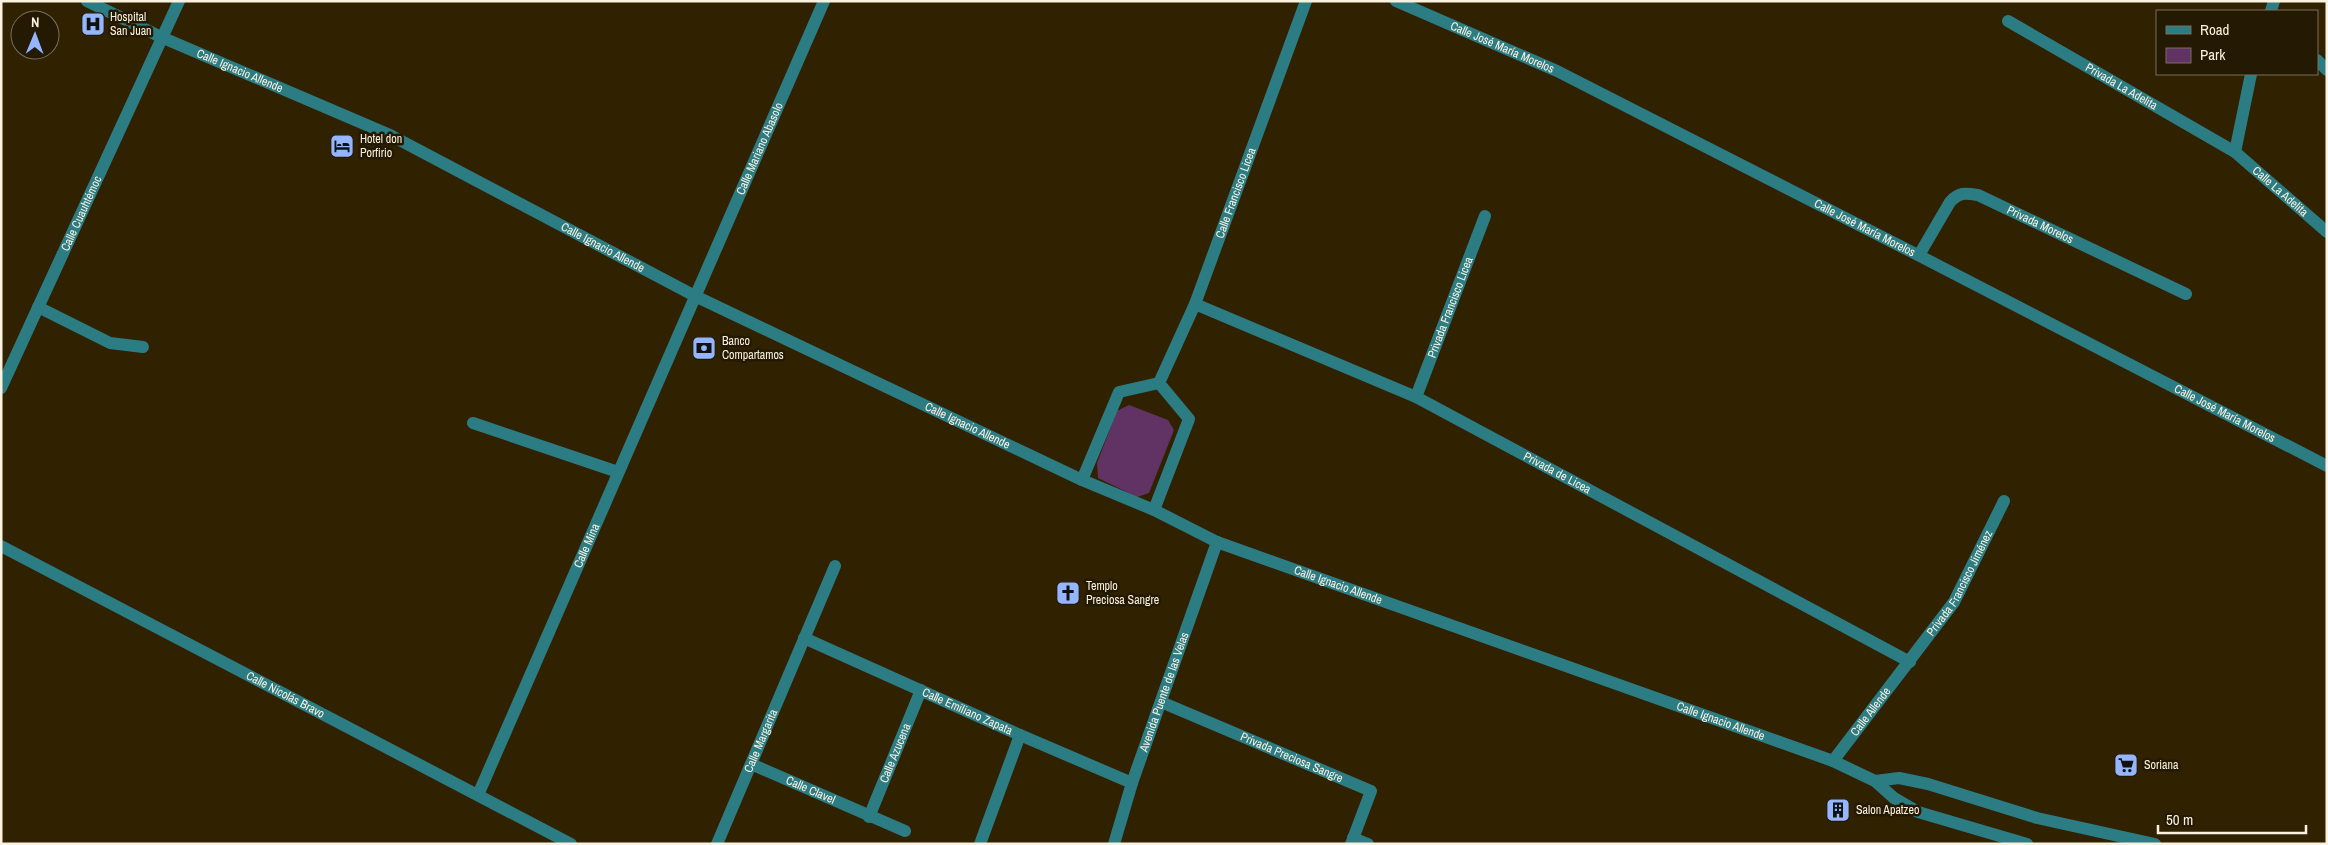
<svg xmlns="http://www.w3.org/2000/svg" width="2328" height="845" font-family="'Archivo Narrow',sans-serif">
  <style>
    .green { fill: #613364 }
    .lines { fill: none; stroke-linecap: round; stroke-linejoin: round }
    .minor { stroke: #2c7c84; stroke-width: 12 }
    .labels { text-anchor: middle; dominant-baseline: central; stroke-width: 5; stroke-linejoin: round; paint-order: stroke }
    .poi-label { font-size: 12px; fill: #faf1df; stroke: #241902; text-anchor: start }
    .street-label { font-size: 12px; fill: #faf1df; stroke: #241902 }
  </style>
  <rect width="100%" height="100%" fill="#302201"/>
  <polygon class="green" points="1129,405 1168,420 1174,430 1149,493 1137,497 1098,478 1097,463 1117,411"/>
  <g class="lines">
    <g class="minor">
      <path id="s1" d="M87 1 161 37 390 135 695 296 1082 480 1154 510 1217 542 1833 761 1875 781 1894 798 1918 812 2027 844"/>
      <path id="s2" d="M1396 1 1557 71 1912 252 2327 466"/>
      <polyline points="2271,11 2274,1"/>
      <path id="s3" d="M2008 21 2235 152 2327 232"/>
      <polyline points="2317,60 2327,70"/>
      <polyline points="2235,152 2251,74"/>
      <path id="s4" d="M1919 255 1950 202C1959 192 1965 193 1978 195L2186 294"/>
      <path id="s5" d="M1195 304 1416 397 1910 662"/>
      <polyline points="38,307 110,343 143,347"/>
      <path id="s6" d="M1159 383 1195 304 1306 1"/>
      <path id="s7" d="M1 388 179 1"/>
      <path id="s8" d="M1416 397 1485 216"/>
      <polyline points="473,423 618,472"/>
      <polyline points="1082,480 1119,392 1159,383 1189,419 1154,510"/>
      <path id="s9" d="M1 546 571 844"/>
      <path id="s10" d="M804 638 1020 735 1132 783"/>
      <path id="s11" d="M1161 702 1371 791 1351 844"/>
      <path id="s12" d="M1833 761 1954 602 2004 501"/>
      <path id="s13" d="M751 764 905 831"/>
      <polyline points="1875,781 1899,778 1928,784 2037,818 2155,844"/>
      <path id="s14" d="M478 795 824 1"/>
      <path id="s15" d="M869 817 921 690"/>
      <polyline points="1353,838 1368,844"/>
      <path id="s16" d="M717 844 835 566"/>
      <polyline points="980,844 1020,735"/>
      <path id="s17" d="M1114 844 1132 783 1217 542"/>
    </g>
  </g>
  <defs>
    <g id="hospital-square" transform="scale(1.25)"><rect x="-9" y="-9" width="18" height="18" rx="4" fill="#95b6fd" stroke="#241902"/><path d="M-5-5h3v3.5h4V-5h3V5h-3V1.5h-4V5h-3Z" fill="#111"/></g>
    <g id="hotel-square" transform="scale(1.25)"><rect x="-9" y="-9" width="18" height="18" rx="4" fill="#95b6fd" stroke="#241902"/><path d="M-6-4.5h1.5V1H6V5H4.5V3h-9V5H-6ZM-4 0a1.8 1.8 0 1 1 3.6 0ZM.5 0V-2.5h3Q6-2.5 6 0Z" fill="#111"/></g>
    <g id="bank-square" transform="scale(1.25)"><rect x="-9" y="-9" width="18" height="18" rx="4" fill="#95b6fd" stroke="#241902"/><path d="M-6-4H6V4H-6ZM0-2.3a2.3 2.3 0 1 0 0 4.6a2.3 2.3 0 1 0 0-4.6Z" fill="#111"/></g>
    <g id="church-square" transform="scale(1.25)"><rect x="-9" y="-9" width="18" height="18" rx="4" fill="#95b6fd" stroke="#241902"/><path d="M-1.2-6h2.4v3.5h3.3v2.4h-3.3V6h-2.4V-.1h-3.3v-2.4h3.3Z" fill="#111"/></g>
    <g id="supermarket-square" transform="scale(1.25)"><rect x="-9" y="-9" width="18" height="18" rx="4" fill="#95b6fd" stroke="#241902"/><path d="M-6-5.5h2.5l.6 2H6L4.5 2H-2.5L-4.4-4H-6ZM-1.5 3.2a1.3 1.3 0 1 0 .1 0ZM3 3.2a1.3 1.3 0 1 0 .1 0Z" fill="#111"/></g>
    <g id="building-square" transform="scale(1.25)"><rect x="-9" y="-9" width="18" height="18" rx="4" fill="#95b6fd" stroke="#241902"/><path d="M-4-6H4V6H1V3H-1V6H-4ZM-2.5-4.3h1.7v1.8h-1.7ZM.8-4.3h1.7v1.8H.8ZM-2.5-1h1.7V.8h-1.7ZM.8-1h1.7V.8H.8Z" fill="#111"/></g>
  </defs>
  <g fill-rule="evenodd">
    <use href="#hospital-square" x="93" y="24"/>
    <use href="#hotel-square" x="342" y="146"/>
    <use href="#bank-square" x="704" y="348"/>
    <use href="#church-square" x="1068" y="593"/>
    <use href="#supermarket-square" x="2126" y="765"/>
    <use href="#building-square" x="1838" y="810"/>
  </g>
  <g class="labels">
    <g class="poi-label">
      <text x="110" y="17">Hospital<tspan x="110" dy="14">San Juan</tspan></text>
      <text x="360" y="139">Hotel don<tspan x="360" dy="14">Porfirio</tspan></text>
      <text x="722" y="341">Banco<tspan x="722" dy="14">Compartamos</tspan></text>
      <text x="1086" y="586">Templo<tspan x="1086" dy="14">Preciosa Sangre</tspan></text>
      <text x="2144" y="765">Soriana</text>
      <text x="1856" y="810">Salon Apatzeo</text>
    </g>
    <g class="street-label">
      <text stroke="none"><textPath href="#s2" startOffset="116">Calle José María Morelos</textPath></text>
      <text stroke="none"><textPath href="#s1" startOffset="168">Calle Ignacio Allende</textPath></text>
      <text stroke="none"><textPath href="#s3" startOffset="131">Privada La Adelita</textPath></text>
      <text stroke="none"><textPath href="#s14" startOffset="705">Calle Mariano Abasolo</textPath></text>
      <text stroke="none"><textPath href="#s3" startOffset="322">Calle La Adelita</textPath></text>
      <text stroke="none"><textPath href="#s6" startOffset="205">Calle Francisco Licea</textPath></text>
      <text stroke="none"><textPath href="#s7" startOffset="192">Calle Cuauhtémoc</textPath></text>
      <text stroke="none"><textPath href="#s4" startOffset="161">Privada Morelos</textPath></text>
      <text stroke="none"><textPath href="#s2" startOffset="521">Calle José María Morelos</textPath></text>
      <text stroke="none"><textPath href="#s1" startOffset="572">Calle Ignacio Allende</textPath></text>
      <text stroke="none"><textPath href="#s8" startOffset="96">Privada Francisco Licea</textPath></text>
      <text stroke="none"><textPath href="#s2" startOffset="926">Calle José María Morelos</textPath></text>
      <text stroke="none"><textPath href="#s1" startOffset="978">Calle Ignacio Allende</textPath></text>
      <text stroke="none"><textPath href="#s5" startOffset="400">Privada de Licea</textPath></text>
      <text stroke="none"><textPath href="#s14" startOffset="272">Calle Mina</textPath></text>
      <text stroke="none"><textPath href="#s12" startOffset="219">Privada Francisco Jiménez</textPath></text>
      <text stroke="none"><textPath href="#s1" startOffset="1382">Calle Ignacio Allende</textPath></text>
      <text stroke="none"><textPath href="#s17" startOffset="160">Avenida Puente de las Velas</textPath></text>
      <text stroke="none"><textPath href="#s9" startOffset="321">Calle Nicolás Bravo</textPath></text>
      <text stroke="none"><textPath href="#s10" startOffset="179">Calle Emiliano Zapata</textPath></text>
      <text stroke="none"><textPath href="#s12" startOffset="62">Calle Allende</textPath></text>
      <text stroke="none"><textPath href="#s1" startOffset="1788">Calle Ignacio Allende</textPath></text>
      <text stroke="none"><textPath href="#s16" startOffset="112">Calle Margarita</textPath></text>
      <text stroke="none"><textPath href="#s15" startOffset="69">Calle Azucena</textPath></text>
      <text stroke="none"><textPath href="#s11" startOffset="142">Privada Preciosa Sangre</textPath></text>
      <text stroke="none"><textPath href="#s13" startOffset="65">Calle Clavel</textPath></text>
    </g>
  </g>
  <rect width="2328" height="845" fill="none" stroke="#faf1df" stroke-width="5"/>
  <rect x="2156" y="10" width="162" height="65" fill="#241902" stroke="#7a6f5a"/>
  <rect x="2166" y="26" width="25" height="8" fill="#2c7c84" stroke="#7a6f5a"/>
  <text x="2200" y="35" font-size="15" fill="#faf1df">Road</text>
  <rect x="2166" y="48" width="25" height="15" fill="#613364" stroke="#7a6f5a"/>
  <text x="2200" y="60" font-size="15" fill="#faf1df">Park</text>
  <g transform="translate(35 35) rotate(1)"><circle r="24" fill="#241902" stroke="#7a6f5a"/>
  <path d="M0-4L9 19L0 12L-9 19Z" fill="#95b6fd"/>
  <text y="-8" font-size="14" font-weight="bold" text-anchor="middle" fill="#faf1df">N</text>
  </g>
  <path d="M2158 825v8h148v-8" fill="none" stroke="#faf1df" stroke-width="2.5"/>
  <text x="2166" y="825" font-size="15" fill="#faf1df" stroke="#241902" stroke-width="4" paint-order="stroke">50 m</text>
</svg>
